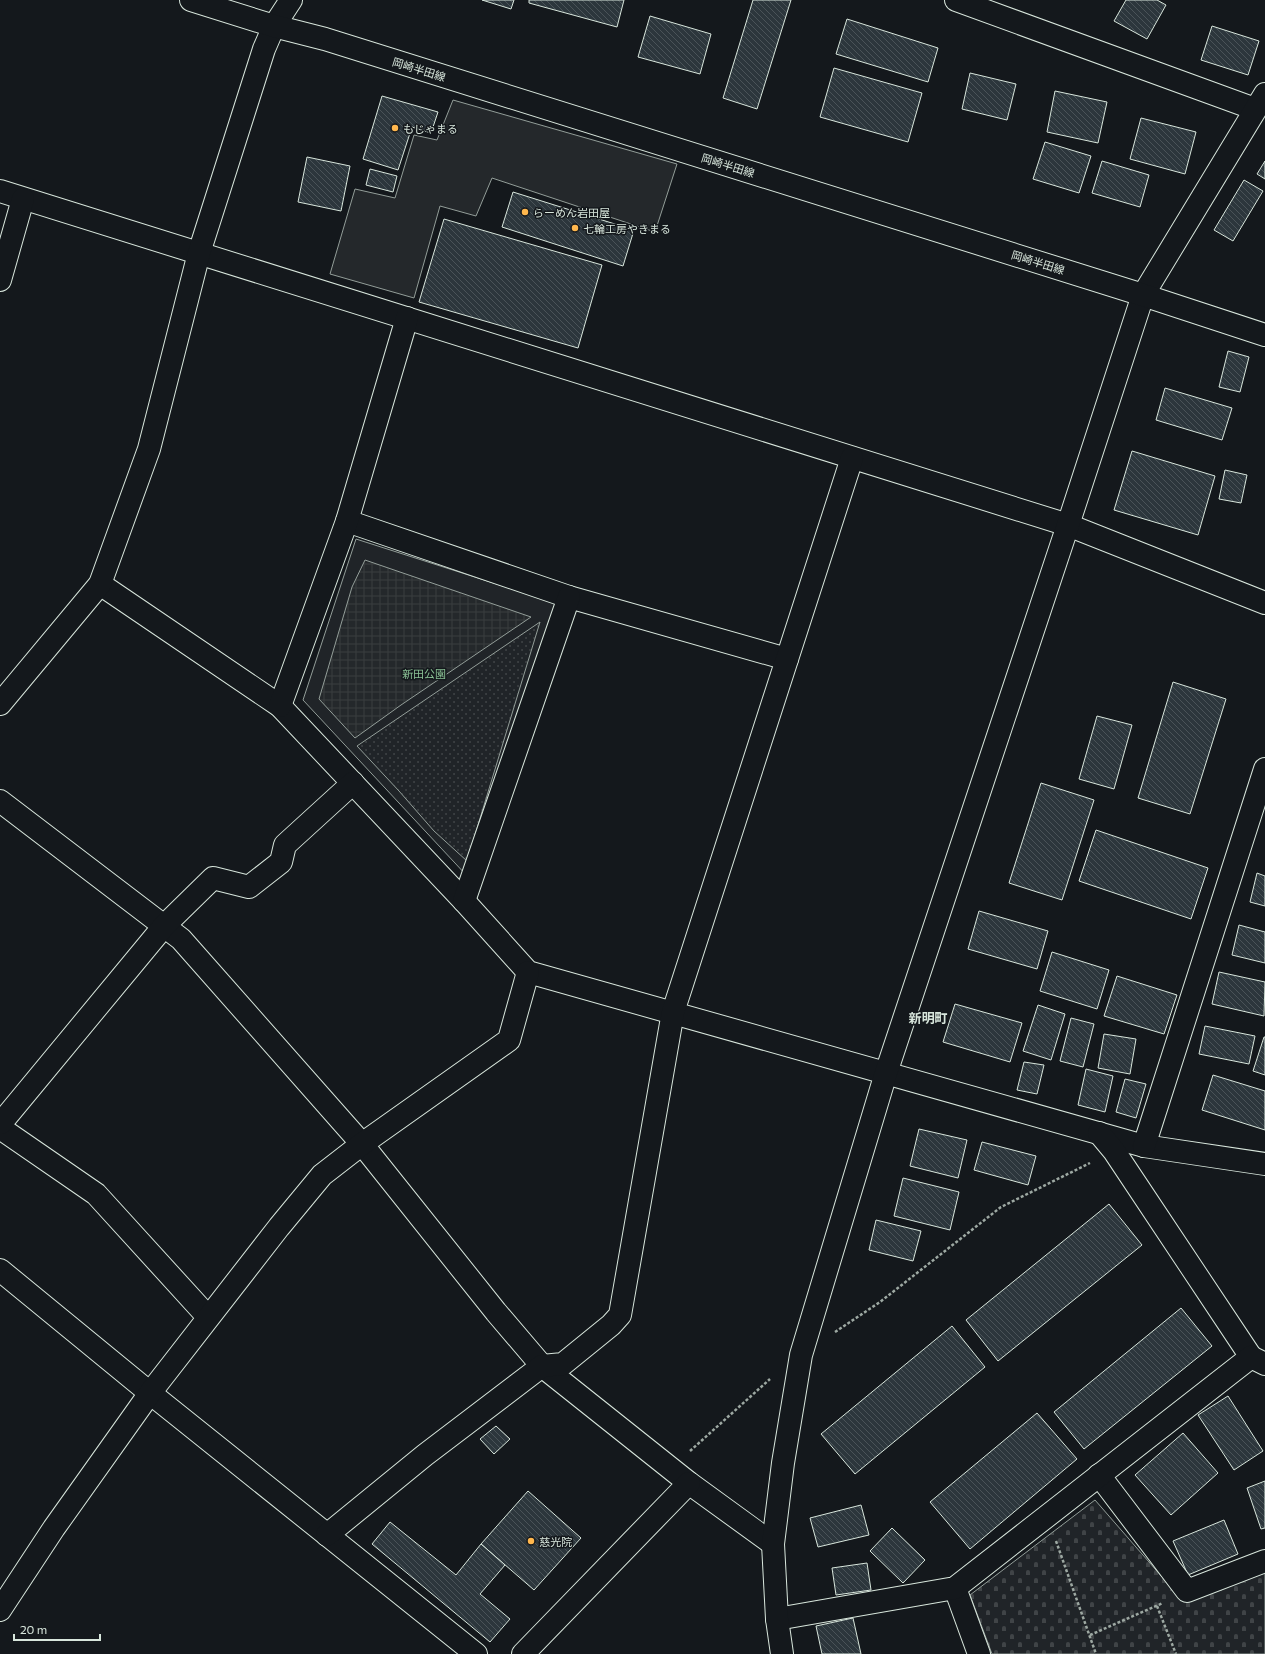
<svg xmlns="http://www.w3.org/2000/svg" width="1265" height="1654" font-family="Commissioner,'Noto Sans JP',sans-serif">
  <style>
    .cemetery { fill: url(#cemetery-stones); stroke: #939e99 }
    .park { fill: #202428; stroke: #939e99 }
    .garden { fill: url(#garden-dots); stroke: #939e99 }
    .parking { fill: #24282b; stroke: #939e99 }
    .plaza { fill: url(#plaza-grid); stroke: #939e99 }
    .building { fill: url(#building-back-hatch); stroke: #d8e6dc }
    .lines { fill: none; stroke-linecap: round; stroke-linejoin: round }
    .minor-casing { stroke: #d8e6dc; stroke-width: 24 }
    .major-casing { stroke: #d8e6dc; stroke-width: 24 }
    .path { stroke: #9da8a2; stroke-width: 2.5; stroke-dasharray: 3 2; stroke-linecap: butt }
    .minor { stroke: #14181c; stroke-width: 22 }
    .major { stroke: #14181c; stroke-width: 22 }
    .poi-dot { fill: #ffb74d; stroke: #14181c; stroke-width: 1.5 }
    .labels { text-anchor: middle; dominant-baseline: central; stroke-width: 3; stroke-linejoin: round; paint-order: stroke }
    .street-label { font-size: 11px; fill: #d8e6dc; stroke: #14181c }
    .poi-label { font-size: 11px; fill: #d8e6dc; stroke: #14181c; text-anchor: start }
    .park-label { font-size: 11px; fill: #8ac095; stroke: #14181c }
    .quarter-label { font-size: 13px; font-weight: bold; fill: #d8e6dc; stroke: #14181c }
  </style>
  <defs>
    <pattern id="cemetery-stones" width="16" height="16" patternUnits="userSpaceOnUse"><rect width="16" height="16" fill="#202428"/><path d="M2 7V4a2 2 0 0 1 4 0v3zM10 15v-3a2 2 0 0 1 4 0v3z" fill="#404447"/></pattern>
    <pattern id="garden-dots" width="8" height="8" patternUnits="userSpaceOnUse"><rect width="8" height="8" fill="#202428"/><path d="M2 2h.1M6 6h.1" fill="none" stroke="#404447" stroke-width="1.8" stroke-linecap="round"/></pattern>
    <pattern id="plaza-grid" width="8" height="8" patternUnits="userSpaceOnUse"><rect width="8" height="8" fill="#24282b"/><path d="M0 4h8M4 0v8" fill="none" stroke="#393d3f"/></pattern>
    <pattern id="building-back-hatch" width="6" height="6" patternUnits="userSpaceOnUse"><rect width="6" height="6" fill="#2c363c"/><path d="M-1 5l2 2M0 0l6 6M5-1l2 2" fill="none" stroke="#4a5358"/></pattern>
  </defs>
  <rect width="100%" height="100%" fill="#14181c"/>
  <polygon class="cemetery" points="1095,1500 1183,1601 1265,1573 1265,1654 992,1654 970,1595"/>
  <polygon class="park" points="356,539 559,604 468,877 303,700"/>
  <polygon class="garden" points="540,622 467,861 434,831 399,791 357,746"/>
  <polygon class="parking" points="453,100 677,164 655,232 492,178 476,216 440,206 414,298 330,274 355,189 395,198 414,135 437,140"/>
  <polygon class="plaza" points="365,560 531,617 401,705 355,738 319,699 352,587"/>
  <g class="building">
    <polygon points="482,0 514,0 511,9"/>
    <polygon points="529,0 624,0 617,27 529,3"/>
    <polygon points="753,0 791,0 757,109 723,98"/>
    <polygon points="1126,0 1157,0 1166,5 1147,39 1114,21"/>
    <polygon points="650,16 711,34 700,74 638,57"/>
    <polygon points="847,19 938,48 928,82 836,54"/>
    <polygon points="1212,26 1259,41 1248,75 1201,60"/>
    <polygon points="834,68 922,93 908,142 820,117"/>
    <polygon points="970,73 1016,84 1007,120 962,109"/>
    <polygon points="1055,91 1107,102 1098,143 1047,132"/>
    <polygon points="382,96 438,112 431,133 412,127 398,170 363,159"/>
    <polygon points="1141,118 1196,132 1185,174 1130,159"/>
    <polygon points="1045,142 1091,156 1079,193 1033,179"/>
    <polygon points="307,157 350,166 341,211 298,202"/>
    <polygon points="1102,161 1149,175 1140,207 1092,193"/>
    <polygon points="1265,161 1265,179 1257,174"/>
    <polygon points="370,169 397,176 393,192 366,185"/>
    <polygon points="1244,180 1263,191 1233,241 1214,230"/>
    <polygon points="513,192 634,230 623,266 502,227"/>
    <polygon points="444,219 602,265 578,348 419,302"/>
    <polygon points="1228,351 1249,357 1240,392 1219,387"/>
    <polygon points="1165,388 1232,408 1222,440 1156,420"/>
    <polygon points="1132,451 1215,476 1198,535 1114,510"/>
    <polygon points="1225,470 1247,475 1241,503 1219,499"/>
    <polygon points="1173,682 1226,699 1190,814 1138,798"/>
    <polygon points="1097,716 1132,725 1114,789 1079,779"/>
    <polygon points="1041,783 1094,800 1062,900 1009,883"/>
    <polygon points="1096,830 1208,868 1191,919 1079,881"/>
    <polygon points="1257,873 1265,876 1265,906 1250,902"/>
    <polygon points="979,911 1048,931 1037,969 968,949"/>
    <polygon points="1239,925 1265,932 1265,963 1232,955"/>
    <polygon points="1052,952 1109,970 1097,1009 1040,991"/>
    <polygon points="1219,972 1265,982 1264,1016 1212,1004"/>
    <polygon points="1117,976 1177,995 1164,1034 1104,1016"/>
    <polygon points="955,1004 1022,1023 1010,1062 943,1042"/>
    <polygon points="1038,1005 1065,1014 1051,1060 1023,1051"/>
    <polygon points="1071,1018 1094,1024 1083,1067 1060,1061"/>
    <polygon points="1205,1026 1255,1036 1249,1064 1199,1054"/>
    <polygon points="1104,1034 1136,1039 1130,1074 1098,1068"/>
    <polygon points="1264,1037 1265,1037 1265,1075 1253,1071"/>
    <polygon points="1024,1062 1044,1065 1037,1094 1017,1090"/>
    <polygon points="1086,1069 1113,1076 1105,1112 1078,1105"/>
    <polygon points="1213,1075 1265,1091 1265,1130 1202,1110"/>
    <polygon points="1125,1079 1146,1084 1136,1118 1116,1112"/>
    <polygon points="919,1129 967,1140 958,1178 910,1166"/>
    <polygon points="982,1142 1036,1156 1028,1185 974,1170"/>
    <polygon points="903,1178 959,1192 950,1230 894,1216"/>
    <polygon points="1109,1204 1142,1245 998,1361 966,1320"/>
    <polygon points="876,1220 921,1231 913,1261 869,1250"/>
    <polygon points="1181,1308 1212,1346 1084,1449 1054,1412"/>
    <polygon points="952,1326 985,1367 855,1474 821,1434"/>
    <polygon points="1228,1396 1263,1451 1234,1470 1198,1415"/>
    <polygon points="1037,1413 1077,1459 970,1549 930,1502"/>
    <polygon points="496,1426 510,1439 494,1454 480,1439"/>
    <polygon points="1183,1433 1218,1473 1171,1515 1135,1475"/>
    <polygon points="1265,1481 1265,1528 1261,1529 1247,1488"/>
    <polygon points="528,1491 581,1538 534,1590 481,1544"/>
    <polygon points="861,1505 869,1535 818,1547 810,1518"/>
    <polygon points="1224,1520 1238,1554 1188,1575 1173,1541"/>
    <polygon points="390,1522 456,1575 481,1544 505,1565 480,1594 510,1619 490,1642 372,1544"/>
    <polygon points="892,1528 925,1560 903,1583 870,1551"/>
    <polygon points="867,1563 871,1590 836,1595 832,1568"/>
    <polygon points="853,1618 861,1654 822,1654 816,1626"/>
  </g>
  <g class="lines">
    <g class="minor-casing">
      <g id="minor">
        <polyline points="956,0 1255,109"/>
        <polyline points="0,191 1068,525 1265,603"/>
        <polyline points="0,280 23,199"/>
        <polyline points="347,521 569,597 787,659"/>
        <polyline points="100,584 280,706 464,901 528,972 1144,1146 1265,1164"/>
        <polyline points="0,704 100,584 149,449 199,253 264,49 274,26 291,0"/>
        <polyline points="280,706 347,521 407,318"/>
        <polyline points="0,801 181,939 362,1144 496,1312 542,1366 689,1483 773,1544"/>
        <polyline points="464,901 569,597"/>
        <polyline points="0,1122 6,1132 96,1194 208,1317"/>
        <polyline points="1,1123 164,926 213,878 249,887 281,862 285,845 353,783"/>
        <polyline points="1099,1133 1114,1151 1251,1357"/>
        <polyline points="1144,1146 1265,769"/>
        <polyline points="0,1270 150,1393 476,1654"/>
        <polyline points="1099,1475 1187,1591 1265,1561"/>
        <polyline points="327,1535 425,1455 542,1366 563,1364 611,1325 620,1315 673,1012 852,458"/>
        <polyline points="955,1588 979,1654"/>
        <polyline points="0,1610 54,1528 150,1393 279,1227 322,1175 362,1144 509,1040 528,972"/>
        <polyline points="777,1619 955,1588 1251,1357 1265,1364"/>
        <polyline points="523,1654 689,1483"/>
        <polyline points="782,1654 777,1619 773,1544 783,1463 801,1355 886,1073 1068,525 1143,295 1265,94"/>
      </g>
    </g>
    <g class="major-casing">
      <polyline id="major" points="191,0 274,26 325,39 1143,295 1265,335"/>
    </g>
    <g class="path">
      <polyline points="835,1332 880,1302 1001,1207 1090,1163"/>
      <polyline points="690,1451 770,1379"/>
      <polyline points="1056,1541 1096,1654"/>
      <polyline points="1157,1606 1176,1654"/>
      <polyline points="1090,1635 1163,1603"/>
    </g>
    <use href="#minor" class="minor"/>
    <use href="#major" class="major"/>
  </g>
  <g class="poi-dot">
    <circle cx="395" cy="128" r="4"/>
    <circle cx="525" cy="212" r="4"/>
    <circle cx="575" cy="228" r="4"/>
    <circle cx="531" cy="1541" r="4"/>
  </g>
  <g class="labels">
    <g class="street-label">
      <text transform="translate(419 69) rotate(17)">岡崎半田線</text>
      <text transform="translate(728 165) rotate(17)">岡崎半田線</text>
      <text transform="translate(1038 262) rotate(17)">岡崎半田線</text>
    </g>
    <g class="poi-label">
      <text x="403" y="128">もじゃまる</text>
      <text x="533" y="212">らーめん岩田屋</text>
      <text x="583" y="228">七輪工房やきまる</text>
      <text x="539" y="1541">慈光院</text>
    </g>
    <g class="park-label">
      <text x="424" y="673">新田公園</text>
    </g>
    <g class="quarter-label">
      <text x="928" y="1018">新明町</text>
    </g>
  </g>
  <path d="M14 1634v6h86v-6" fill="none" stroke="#d8e6dc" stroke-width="2"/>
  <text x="20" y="1634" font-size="12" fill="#d8e6dc" stroke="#14181c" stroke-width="3" paint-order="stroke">20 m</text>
</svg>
